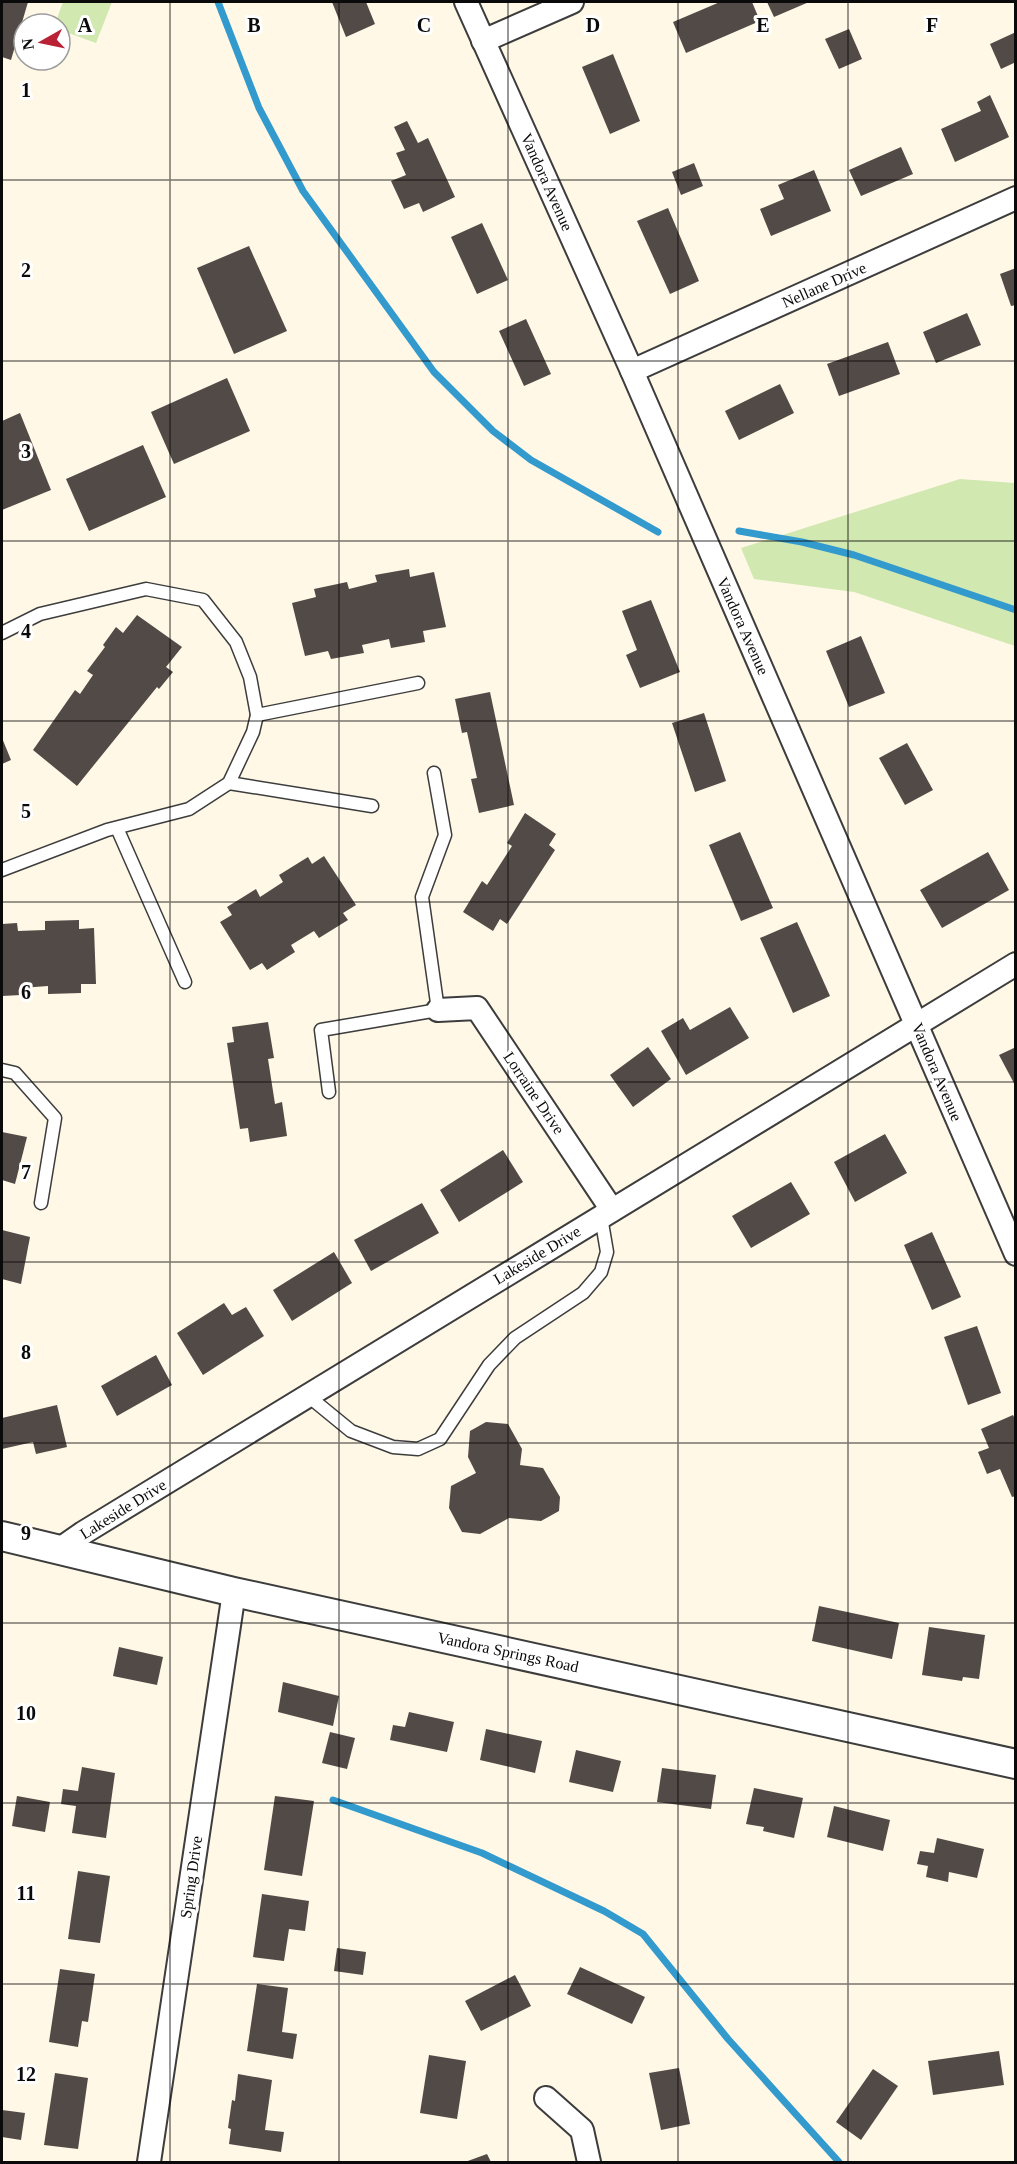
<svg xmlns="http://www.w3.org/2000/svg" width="1017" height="2164" font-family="Georgia,serif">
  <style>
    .green { fill: #d1e8b1 }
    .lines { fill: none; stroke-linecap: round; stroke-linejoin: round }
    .stream { stroke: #329acd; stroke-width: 7 }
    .building { fill: #524a46 }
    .service-casing { stroke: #3d3d3d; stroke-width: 15 }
    .minor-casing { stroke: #3d3d3d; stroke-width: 26 }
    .tertiary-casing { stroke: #3d3d3d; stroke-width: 32 }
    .service { stroke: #fff; stroke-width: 12 }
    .minor { stroke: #fff; stroke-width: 22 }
    .tertiary { stroke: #fff; stroke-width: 28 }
    .grid { fill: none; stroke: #0a0a0a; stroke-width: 1.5; stroke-opacity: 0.55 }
    .labels { text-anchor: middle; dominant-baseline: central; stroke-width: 6; stroke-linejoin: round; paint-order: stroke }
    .street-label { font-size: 16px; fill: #0a0a0a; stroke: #fff }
    .grid-label { font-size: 20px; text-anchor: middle; font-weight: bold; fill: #0a0a0a; stroke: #fff; stroke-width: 6; stroke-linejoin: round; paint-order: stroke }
  </style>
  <rect width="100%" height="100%" fill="#fff8e6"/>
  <g class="green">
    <polygon points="63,2 112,2 96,43 60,30 60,24 55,24"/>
    <polygon points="960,479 1015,483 1015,646 854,592 754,579 741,548"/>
  </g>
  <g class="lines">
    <g class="stream">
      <polyline points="218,2 259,108 303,191 434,372 493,431 531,460 658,532"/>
      <polyline points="739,531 802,542 854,555 1016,610"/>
      <polyline points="333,1800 482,1853 604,1911 643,1934 728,2039 839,2162"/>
    </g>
  </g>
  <g class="building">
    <polygon points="2,2 28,2 11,60 2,57"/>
    <polygon points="332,2 366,2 375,24 346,37"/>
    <polygon points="720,2 752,2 760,21 686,53 673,22"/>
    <polygon points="767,2 809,2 774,17"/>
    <polygon points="849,29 862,59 839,69 825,39"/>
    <polygon points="1016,32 1016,62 1001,69 990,44"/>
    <polygon points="613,54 640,121 610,134 582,67"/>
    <polygon points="990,95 1009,137 955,162 941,129 981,111 977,102"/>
    <polygon points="407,121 418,143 428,138 455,197 423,212 419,203 404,209 391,181 406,175 396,153 405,150 394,127"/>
    <polygon points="901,147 913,174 861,196 849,170"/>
    <polygon points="694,163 703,186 681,195 672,172"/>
    <polygon points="814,170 831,211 771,236 760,209 784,199 778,185"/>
    <polygon points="668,208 699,281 670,294 637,221"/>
    <polygon points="482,223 508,280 477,294 451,237"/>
    <polygon points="249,246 287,331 234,354 197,268"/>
    <polygon points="1016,268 1016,305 1011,306 1000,274"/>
    <polygon points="967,313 981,345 936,363 923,332"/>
    <polygon points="526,319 551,374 524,386 499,331"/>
    <polygon points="888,342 900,374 839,396 827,364"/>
    <polygon points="227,378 250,431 174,464 151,412"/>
    <polygon points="780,384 794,413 739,440 725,411"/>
    <polygon points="20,413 51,490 2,510 2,421"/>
    <polygon points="143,445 166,497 89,531 66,479"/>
    <polygon points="409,569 410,577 434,572 446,627 423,631 425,642 391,648 389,639 362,645 364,653 331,659 328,651 305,656 292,603 316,597 314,589 347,582 349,589 377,582 375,575"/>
    <polygon points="651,600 680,672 640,688 626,655 637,650 622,611"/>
    <polygon points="137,615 182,647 166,667 173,672 159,689 157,687 77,786 33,750 75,690 80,694 93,675 87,671 105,647 103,645 116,627 123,633"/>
    <polygon points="861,636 885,693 849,707 826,651"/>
    <polygon points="490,692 514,805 479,813 471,779 477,778 467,732 462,733 455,699"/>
    <polygon points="704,713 726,781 695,792 672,723"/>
    <polygon points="2,738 11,760 2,764"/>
    <polygon points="907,743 933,790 905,805 879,758"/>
    <polygon points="525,813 556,834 549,845 555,850 507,924 500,919 493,931 463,912 482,881 487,885 512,846 507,843"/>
    <polygon points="740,832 773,908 741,921 709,845"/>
    <polygon points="988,852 1009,890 942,928 920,890"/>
    <polygon points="324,856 356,905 343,913 348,920 319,938 314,931 291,945 295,952 267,970 262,963 250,970 220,922 232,915 227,907 256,889 260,897 283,882 279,875 308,857 312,864"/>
    <polygon points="79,920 79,929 94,928 96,984 81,984 81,993 48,994 48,986 21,988 21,995 2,996 2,924 17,923 18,931 45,930 45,921"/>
    <polygon points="797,922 830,996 793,1013 760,938"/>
    <polygon points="730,1007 749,1038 686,1075 661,1031 683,1018 690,1030"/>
    <polygon points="268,1022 274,1058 268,1059 275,1104 282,1102 287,1136 250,1142 248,1128 240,1129 227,1043 234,1042 232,1027"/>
    <polygon points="648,1047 671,1079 633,1107 610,1075"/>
    <polygon points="1016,1047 1016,1087 999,1055"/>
    <polygon points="2,1132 27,1137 15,1184 2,1180"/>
    <polygon points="885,1134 907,1173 855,1202 834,1162"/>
    <polygon points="503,1150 523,1182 459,1222 440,1190"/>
    <polygon points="791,1182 810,1214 751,1248 732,1216"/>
    <polygon points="422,1203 439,1233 371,1271 354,1240"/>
    <polygon points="2,1230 30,1237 21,1284 2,1279"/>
    <polygon points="932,1232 961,1297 932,1310 904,1245"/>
    <polygon points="334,1252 352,1283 292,1321 273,1290"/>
    <polygon points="224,1303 232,1315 246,1307 264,1336 203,1375 177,1333"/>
    <polygon points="977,1326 1001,1393 968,1405 944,1337"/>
    <polygon points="156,1355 172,1385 117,1416 101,1386"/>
    <polygon points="57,1405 67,1447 36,1454 33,1442 2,1449 2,1418"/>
    <polygon points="1013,1415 1016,1421 1016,1496 1012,1497 1000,1469 987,1474 978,1452 989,1448 981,1429"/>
    <polygon points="486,1422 508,1424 522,1449 520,1465 543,1468 560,1497 559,1511 541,1521 509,1518 480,1534 462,1532 449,1508 451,1486 476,1473 468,1457 470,1431"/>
    <polygon points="819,1606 899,1623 892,1659 812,1641"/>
    <polygon points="929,1627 985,1635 979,1679 963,1677 962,1681 922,1675"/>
    <polygon points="119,1647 163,1657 157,1685 113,1676"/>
    <polygon points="283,1682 339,1696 333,1726 278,1712"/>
    <polygon points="409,1712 454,1722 447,1752 390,1740 393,1725 405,1727"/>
    <polygon points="486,1729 542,1741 535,1773 480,1760"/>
    <polygon points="330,1732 355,1738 347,1769 322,1763"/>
    <polygon points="576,1750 621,1761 613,1792 569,1782"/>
    <polygon points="82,1767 115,1773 106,1838 72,1833 76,1806 61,1804 63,1789 78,1791"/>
    <polygon points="662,1768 716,1775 711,1809 657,1802"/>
    <polygon points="754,1788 803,1798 794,1838 763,1831 764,1827 746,1824"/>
    <polygon points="17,1796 50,1802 45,1832 12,1826"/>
    <polygon points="275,1796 314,1801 302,1876 264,1870"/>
    <polygon points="834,1806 890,1820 883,1851 827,1837"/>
    <polygon points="937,1838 984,1849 977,1878 949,1872 948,1882 926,1877 928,1866 917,1864 920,1851 934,1853"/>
    <polygon points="78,1871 110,1876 100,1943 68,1939"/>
    <polygon points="262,1894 309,1901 305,1931 289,1929 284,1961 253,1957"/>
    <polygon points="337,1948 366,1952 363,1975 334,1971"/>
    <polygon points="580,1967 645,1997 632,2024 567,1994"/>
    <polygon points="60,1969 95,1974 88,2022 82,2021 78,2047 49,2042"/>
    <polygon points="515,1975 531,2006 481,2031 465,2001"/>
    <polygon points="257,1984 288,1988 282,2032 297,2034 293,2059 247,2051"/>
    <polygon points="999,2051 1004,2085 933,2095 928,2061"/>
    <polygon points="429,2055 466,2061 457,2119 420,2113"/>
    <polygon points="679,2068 690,2124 661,2130 649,2073"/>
    <polygon points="873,2069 898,2086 861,2140 836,2122"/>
    <polygon points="55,2073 88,2078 78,2149 44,2145"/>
    <polygon points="238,2074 272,2080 265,2130 284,2132 281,2152 229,2144 231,2129 228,2128 232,2100 235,2101"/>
    <polygon points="2,2110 25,2113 21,2140 2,2137"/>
    <polygon points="487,2154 491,2162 465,2162"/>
  </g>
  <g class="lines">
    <g class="service-casing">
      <g id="service">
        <polyline points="2,633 40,614 146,589 203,600 236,642 250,677 257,715 253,732 229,783 189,809 107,830 2,870"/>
        <polyline points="257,715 418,683"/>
        <polyline points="229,783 372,806"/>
        <polyline points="117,828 185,982"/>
        <polyline points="2,1070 15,1073 55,1118 41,1203"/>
        <polyline points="329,1092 321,1030 438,1010 422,897 445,835 434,773"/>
        <polyline points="307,1395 351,1431 393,1447 418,1449 440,1439 489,1365 515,1338 583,1293 601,1272 607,1252 601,1217"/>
      </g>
    </g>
    <g class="minor-casing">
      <g id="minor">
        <polyline points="466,2 632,371 1016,1254"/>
        <polyline points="483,41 572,2"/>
        <polyline points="632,371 1016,198"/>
        <polyline points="438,1010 477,1008 612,1210"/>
        <polyline points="60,1549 83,1533 1016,964"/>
        <polyline points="546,2098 582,2130 589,2162"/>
        <polyline points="149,2162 234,1592"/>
      </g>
    </g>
    <g class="tertiary-casing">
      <polyline id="tertiary" points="2,1536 234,1592 1016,1764"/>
    </g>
    <use href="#service" class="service"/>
    <use href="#minor" class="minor"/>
    <use href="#tertiary" class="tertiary"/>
  </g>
  <path class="grid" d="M170 2V2162M339 2V2162M508 2V2162M678 2V2162M848 2V2162M2 180H1016M2 361H1016M2 541H1016M2 721H1016M2 902H1016M2 1082H1016M2 1262H1016M2 1443H1016M2 1623H1016M2 1803H1016M2 1984H1016"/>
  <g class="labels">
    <g class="street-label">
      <text transform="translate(547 182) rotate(66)">Vandora Avenue</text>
      <text transform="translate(824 285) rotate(-24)">Nellane Drive</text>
      <text transform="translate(743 626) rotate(66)">Vandora Avenue</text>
      <text transform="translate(937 1072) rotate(67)">Vandora Avenue</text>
      <text transform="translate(534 1093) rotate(56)">Lorraine Drive</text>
      <text transform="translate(537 1255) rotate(-31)">Lakeside Drive</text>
      <text transform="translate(123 1509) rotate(-32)">Lakeside Drive</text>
      <text transform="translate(508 1652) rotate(12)">Vandora Springs Road</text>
      <text transform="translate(191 1877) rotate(-82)">Spring Drive</text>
    </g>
  </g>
  <g class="grid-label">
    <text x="85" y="32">A</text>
    <text x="254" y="32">B</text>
    <text x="424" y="32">C</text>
    <text x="593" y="32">D</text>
    <text x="763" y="32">E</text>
    <text x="932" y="32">F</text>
    <text x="26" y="97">1</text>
    <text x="26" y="277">2</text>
    <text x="26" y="458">3</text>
    <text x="26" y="638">4</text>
    <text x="26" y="818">5</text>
    <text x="26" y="999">6</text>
    <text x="26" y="1179">7</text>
    <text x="26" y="1359">8</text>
    <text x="26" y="1540">9</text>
    <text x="26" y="1720">10</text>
    <text x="26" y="1900">11</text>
    <text x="26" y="2081">12</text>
  </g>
  <rect width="1017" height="2164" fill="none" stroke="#0a0a0a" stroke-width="6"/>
  <g transform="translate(42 42) rotate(261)"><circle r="28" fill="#ffffff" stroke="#9d9d9d" stroke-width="1.5"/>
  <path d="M0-4.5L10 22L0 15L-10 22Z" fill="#b92234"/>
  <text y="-9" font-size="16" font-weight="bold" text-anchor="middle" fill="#0a0a0a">N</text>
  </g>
</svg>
